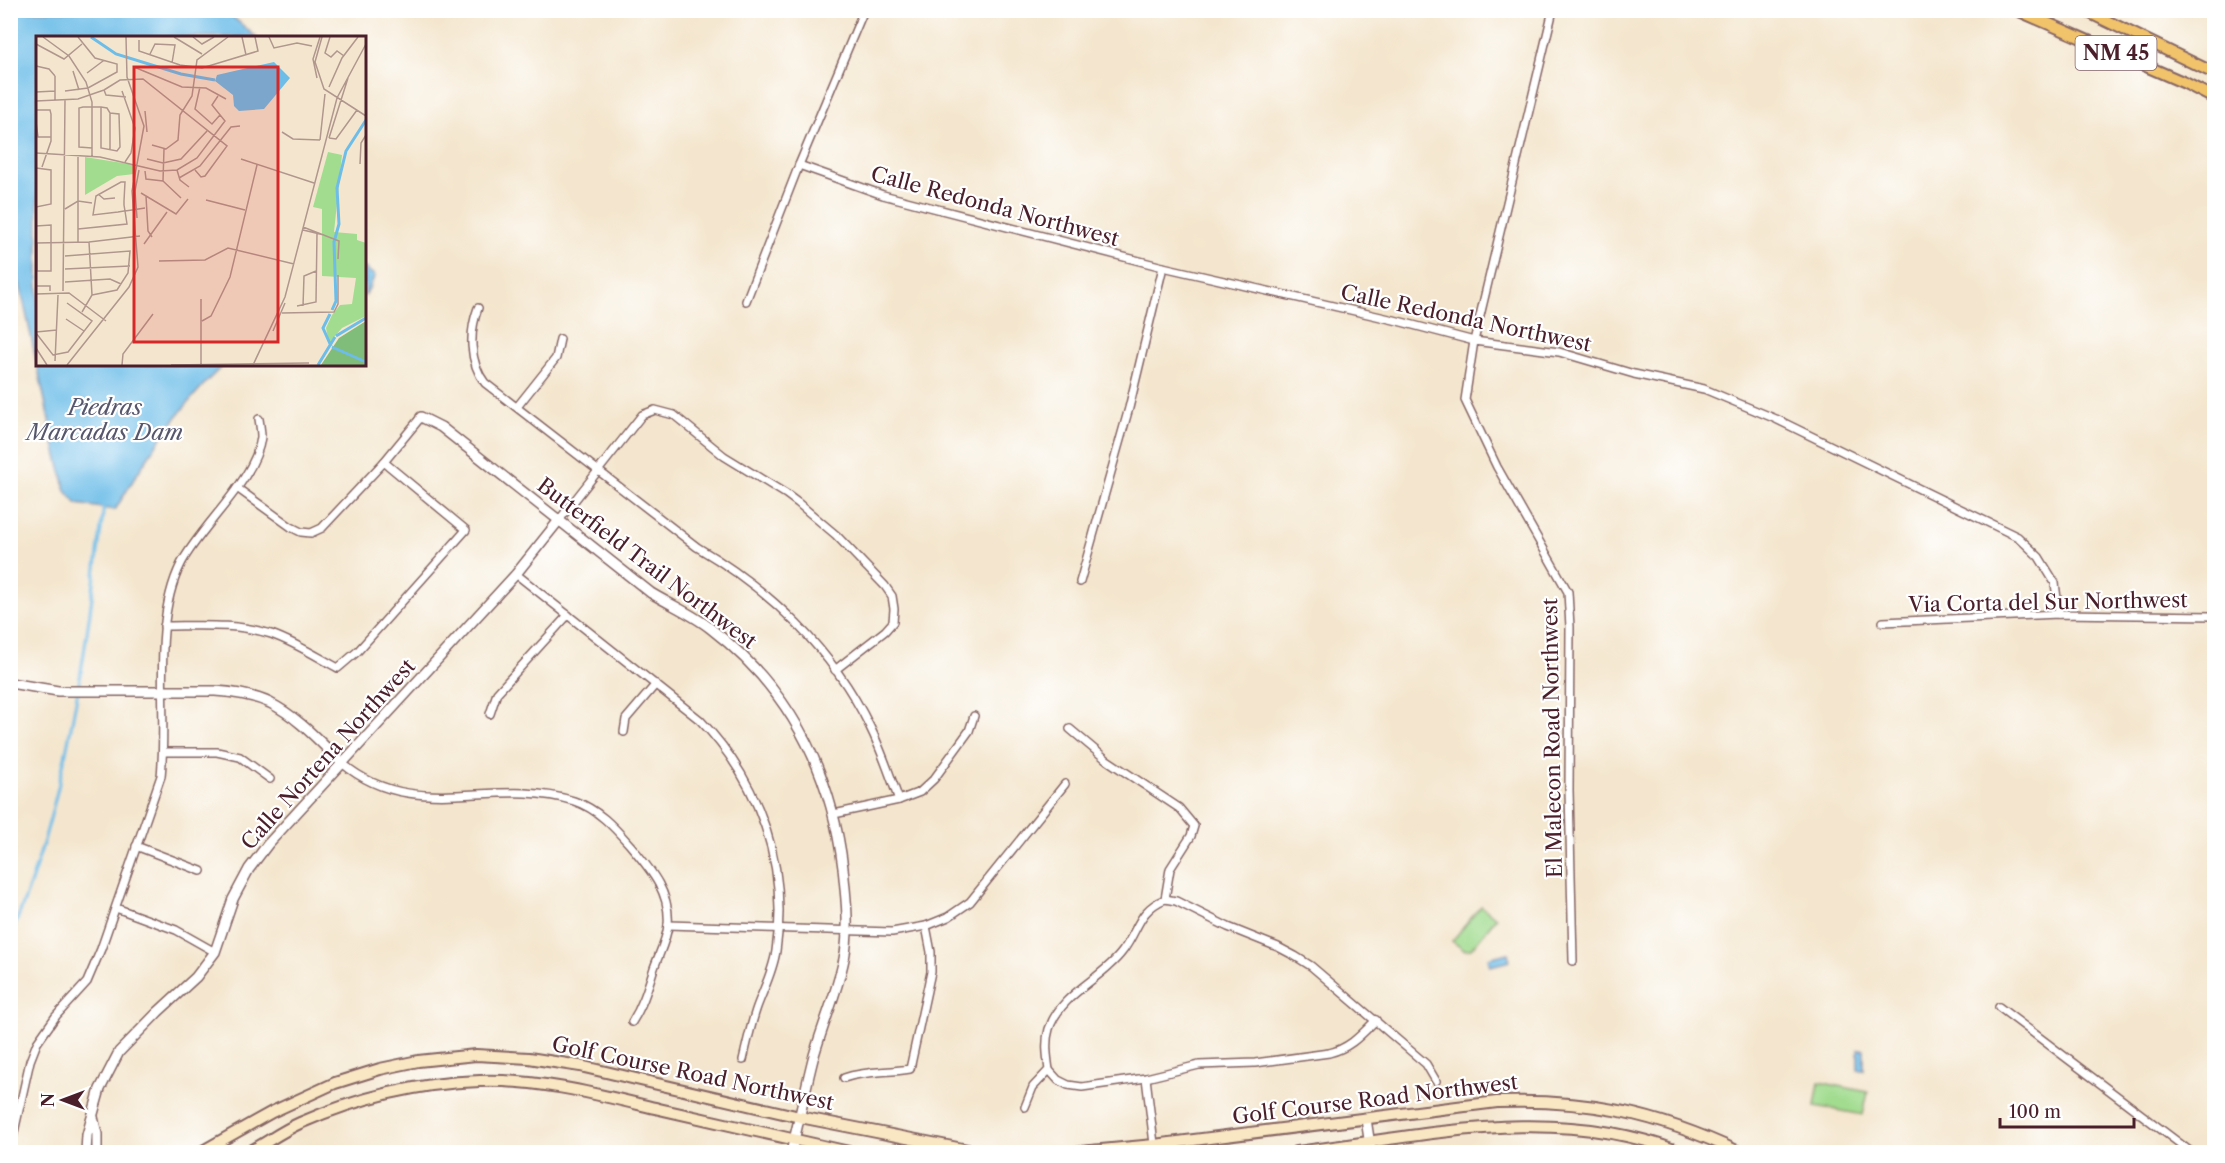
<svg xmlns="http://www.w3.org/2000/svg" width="2225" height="1163" font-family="'Libre Caslon Text',serif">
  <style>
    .park { fill: #a1dc8f; stroke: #767e5d; stroke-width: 1.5 }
    .water { fill: #6dbde8; stroke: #5c6e8a; stroke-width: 1.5 }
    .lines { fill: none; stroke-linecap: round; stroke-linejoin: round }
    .stream { stroke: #6dbde8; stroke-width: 3 }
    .minor-casing { stroke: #866564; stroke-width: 10 }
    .tertiary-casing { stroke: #866564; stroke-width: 12 }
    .secondary-casing { stroke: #866564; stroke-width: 14 }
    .primary-casing { stroke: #866564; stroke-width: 14 }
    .minor { stroke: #fff; stroke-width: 7 }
    .tertiary { stroke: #fff; stroke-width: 9 }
    .secondary { stroke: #f9e7c3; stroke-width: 10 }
    .primary { stroke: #f1c36a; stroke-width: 10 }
    .labels { text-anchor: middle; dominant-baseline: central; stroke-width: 4.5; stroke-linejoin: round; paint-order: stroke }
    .shield { fill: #fff; stroke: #80626b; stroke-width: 1.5 }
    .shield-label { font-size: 20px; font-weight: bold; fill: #4a1f2b }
    .street-label { font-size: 21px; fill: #4a1f2b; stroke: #fff }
    .water-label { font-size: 22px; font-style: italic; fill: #56566d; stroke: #fff }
    .inset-river { fill: none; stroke: #6dbde8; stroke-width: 3 }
    .inset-road { fill: none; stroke: #b0968d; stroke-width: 1.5 }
    .view { fill: #d62828; fill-opacity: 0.15; stroke: #d62828; stroke-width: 3 }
    .inset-edge { fill: none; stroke: #4a1f2b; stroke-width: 3 }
  </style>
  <rect width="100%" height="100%" fill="#fff"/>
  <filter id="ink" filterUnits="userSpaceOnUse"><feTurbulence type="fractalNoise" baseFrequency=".0167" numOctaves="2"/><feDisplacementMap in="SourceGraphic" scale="12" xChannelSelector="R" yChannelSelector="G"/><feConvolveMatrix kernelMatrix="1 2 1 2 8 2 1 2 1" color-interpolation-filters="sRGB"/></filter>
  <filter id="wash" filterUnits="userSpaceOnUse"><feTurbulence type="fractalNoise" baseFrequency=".008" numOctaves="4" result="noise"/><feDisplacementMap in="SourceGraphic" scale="24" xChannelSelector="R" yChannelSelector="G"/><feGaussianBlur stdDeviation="1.35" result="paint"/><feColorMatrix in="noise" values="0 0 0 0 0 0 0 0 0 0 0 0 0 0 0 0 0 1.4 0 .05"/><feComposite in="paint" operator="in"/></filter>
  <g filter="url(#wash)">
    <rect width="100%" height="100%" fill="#f4e6ce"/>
    <g class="park">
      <polygon points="1481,906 1496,918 1471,949 1464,950 1452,941"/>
      <polygon points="1819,1082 1868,1092 1863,1115 1815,1106"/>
    </g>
    <g class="water">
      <path d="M10 11H226L256 37 38 38V364L223 365C179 407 146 458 115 510L77 504 66 491 56 452 11 243Z"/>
      <polygon points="365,268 375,276 365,296"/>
      <polygon points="1508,953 1510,961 1490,966 1488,958"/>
      <rect x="1858" y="1049" width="6" height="21"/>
    </g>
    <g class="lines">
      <path class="stream" d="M10 936C25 903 35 871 45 837 76 729 90 617 104 505"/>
    </g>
  </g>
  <g filter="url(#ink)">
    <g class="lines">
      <g class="minor-casing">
        <g id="minor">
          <polyline points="1553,10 1474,341 1465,400 1497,467 1568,592 1570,627 1569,790 1573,961"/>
          <polyline points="799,165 883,195 1163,267 1394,320 1474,341 1559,352 1634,374 1704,389 1776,419 2018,537 2039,557 2055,583 2059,614"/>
          <polyline points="746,301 799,165 864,10"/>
          <path d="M478 308C469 332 469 362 485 383L697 547C770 590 833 650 870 727 882 751 890 776 899 800"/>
          <polyline points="517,407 556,358 560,339"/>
          <polyline points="237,488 291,527 301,532 311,533 322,528 384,462 421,417"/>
          <polyline points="560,519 642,415 655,410 674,415 724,456 786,494 798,503 836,535 885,586 892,596 894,609 893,622 885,631 835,670"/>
          <path d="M516 574 700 720C759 781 789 865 776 951 773 971 764 988 757 1007 751 1024 747 1043 743 1060"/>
          <polyline points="1080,582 1129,408 1163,267"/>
          <polyline points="1883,622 2059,614 2214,616"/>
          <path d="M164 626C199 626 236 623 271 634 294 642 316 656 338 668L358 651 466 530 384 462"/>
          <polyline points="490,714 497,693 568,615"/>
          <polyline points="624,732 626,719 656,684"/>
          <polyline points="164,752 217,752 240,757 270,779"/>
          <path d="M342 763C414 824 494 775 574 801 598 809 614 827 630 845 649 868 671 892 668 925 667 939 659 954 654 968 648 987 643 1005 632 1022"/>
          <polyline points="834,814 899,800 920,792 934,779 969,731 974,716"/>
          <polyline points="136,846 201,871"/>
          <polyline points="1165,899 1176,901 1228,927 1278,947 1295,956 1311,966 1426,1064 1436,1081"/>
          <polyline points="116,908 176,930 215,952"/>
          <polyline points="668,925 892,932 926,926 948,917 970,902 1065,784"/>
          <polyline points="1999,1007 2191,1152"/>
          <path d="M1049 1070 1058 1080 1068 1085 1082 1087 1146 1078 1199 1065 1255 1063 1329 1053C1350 1048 1361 1035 1376 1020"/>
          <path d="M844 1078C868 1070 886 1073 910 1069L931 972V952L926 926"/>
          <polyline points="1146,1078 1155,1152"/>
          <path d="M1025 1107 1033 1087 1049 1070C1047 1056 1045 1042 1049 1029 1061 993 1101 980 1122 952 1139 930 1137 911 1165 899L1170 869 1191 836 1194 826 1179 808 1107 760 1070 729"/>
          <path d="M10 1150 30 1061 37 1043 56 1016 87 982 101 949 161 776C168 709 151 624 181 564 201 525 256 480 261 437 261 431 260 425 259 419"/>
        </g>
      </g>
      <g class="tertiary-casing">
        <g id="tertiary">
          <path d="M421 417 441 427 651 593C671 605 692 614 710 628 789 688 831 770 843 868 846 897 850 930 844 959 837 993 822 1026 813 1059 805 1090 799 1122 791 1152"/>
          <path d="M10 683 58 691H215C233 692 253 695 270 703 298 717 320 742 342 763"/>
          <polyline points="93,1117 97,1134 97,1152"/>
          <polyline points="1366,1119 1371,1152"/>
          <polyline points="86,1152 87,1135 100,1089 119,1052 158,1012 196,977 215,952 233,899 249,869 268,844 516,574 560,519"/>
        </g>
      </g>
      <g class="secondary-casing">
        <g id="secondary">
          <polyline points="201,1152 272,1112 335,1083 380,1069 418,1061 476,1055 529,1058 580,1066 800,1117 978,1152"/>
          <path d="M249 1152C266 1143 282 1131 300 1123 357 1098 418 1083 480 1081 541 1079 600 1095 659 1109 722 1123 786 1138 849 1152"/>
          <path d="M1080 1152 1154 1145 1497 1102C1588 1099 1656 1113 1739 1152"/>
          <path d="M1296 1152C1424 1136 1554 1103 1680 1152"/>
        </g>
      </g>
      <g class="primary-casing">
        <g id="primary">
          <polyline points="2017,10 2185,83 2214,98"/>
          <polyline points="2084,10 2214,73"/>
        </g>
      </g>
      <use href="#minor" class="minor"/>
      <use href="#tertiary" class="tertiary"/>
      <use href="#secondary" class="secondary"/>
      <use href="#primary" class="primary"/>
    </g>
  </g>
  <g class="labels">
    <rect class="shield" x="2075.5" y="36" width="81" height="34" rx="4.5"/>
    <g class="shield-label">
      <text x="2116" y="53">NM 45</text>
    </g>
    <g class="street-label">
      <text transform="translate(995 206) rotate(15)">Calle Redonda Northwest</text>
      <text transform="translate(1466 318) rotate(12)">Calle Redonda Northwest</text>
      <text transform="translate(647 563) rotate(37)">Butterfield Trail Northwest</text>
      <text transform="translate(2048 602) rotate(-1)">Via Corta del Sur Northwest</text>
      <text transform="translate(1552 738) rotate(-91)">El Malecon Road Northwest</text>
      <text transform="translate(328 754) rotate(-48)">Calle Nortena Northwest</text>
      <text transform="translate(693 1073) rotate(12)">Golf Course Road Northwest</text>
      <text transform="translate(1375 1099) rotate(-7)">Golf Course Road Northwest</text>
    </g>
    <g class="water-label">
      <text x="105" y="407">Piedras<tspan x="105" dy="25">Marcadas Dam</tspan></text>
    </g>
  </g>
  <g transform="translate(36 36)">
    <rect width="330" height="330" fill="#f4e6ce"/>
    <path d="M330 285V329H285L303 302Z" fill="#80bc7a"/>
    <path d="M292 116 306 119 298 196 321 198V204L330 207V280L306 292 293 307 290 292 296 279 304 269 316 268 320 242 286 240V173L277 171ZM49 121 99 129 98 138 81 140 49 159Z" fill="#a1dc8f"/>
    <path d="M238 26 254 42 228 73 203 75 198 70 197 59 179 45 181 39Z" fill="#6dbde8"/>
    <path class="inset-river" d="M55 1 80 18 145 38 179 44M296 274 300 265 298 206 303 188 301 152 310 115 330 84M294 278 287 292 295 310M300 300 330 282M296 311 330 326M282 329 299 301"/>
    <path class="inset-road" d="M7 1 33 20 50 46 56 66V120M138 1 166 18M157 1 166 8 178 1M206 1 210 19M233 1 238 12 261 7 276 10M286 1 279 26 288 53 330 80M294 1 289 17 295 21 301 15 308 20M103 4V15L144 29 166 32 222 15 219 1M0 8 28 23 46 8M114 18 119 8 139 9 136 27M0 30 13 33 19 40M98 31 146 51 170 52 190 63M37 35 43 54M51 37 67 25M19 40V64M281 42 277 23 284 1M164 51 159 73 176 88 184 79M293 51 306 22 322 1M68 54 84 44 107 43 191 110 169 140 165 141 159 134M68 54 70 59 90 61M29 55 52 52 81 36V28L59 22 42 1M86 55 99 92 95 117 89 126M0 56 19 55M0 65 42 63 68 54M0 74H14L15 78V105L6 131M109 75 111 96M0 86 2 101H15M246 96 257 103 284 104M293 102 300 103 321 74M293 102 312 42M284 104 289 58M116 109 130 113 142 104 144 79 156 60 161 24 192 1M56 112 43 111V72L47 71H65L71 72 74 77 83 78 84 111 81 115 65 112V71M128 113 127 145 145 162M74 114V77M0 117 64 121 124 135 141 134 161 122 189 85 176 69 182 60M111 123 127 127 145 123 171 95M205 123 278 147M324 128 325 107 330 99M0 132 15 134V168L0 171M141 134 144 144 153 151M109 135 110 143 127 145M143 142 164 130 195 91 204 90M105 157 140 178 152 163M62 158 68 163 79 162M110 160 112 195 116 201M170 164 209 174M29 173 42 165 56 167M101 182 99 155 103 134M0 190 15 189V235H0M267 191 303 205 302 223M42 193 91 188 89 175 88 169V165L89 146H85L60 160 57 179 82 176 88 175H89L96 174 109 172M267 194 288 199M0 207 53 206 104 200M1 207V235M42 207V121M108 208 131 176M29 220 94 215 92 237 81 254 56 259M123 225 169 224 192 212 258 228M29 233 94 230M29 246 74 243 85 248M0 250H14V255M27 255 29 64M0 258 33 257 70 285M165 263V329M261 270 280 266 281 197M267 270 268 240 280 235M46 276 56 259 53 206M246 277 298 276 302 268V239M30 283 48 295M166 285 175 280 194 241 221 129M237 295 249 267M0 296 21 294M0 297 17 319 32 316 56 285 31 267M0 312 11 329M19 325 22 259M31 329 93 251 102 231 96 155 108 90 91 41 90 1M86 329 87 318 117 278M135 329 273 327M217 329 249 261 301 62 330 8"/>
    <path class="view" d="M98 31H242V306H98Z"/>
    <rect width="330" height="330" class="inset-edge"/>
  </g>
  <rect width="2225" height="1163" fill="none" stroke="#fff" stroke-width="36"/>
  <g transform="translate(63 1100) rotate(270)" stroke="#ffffff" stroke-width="4.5" paint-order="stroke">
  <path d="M0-4.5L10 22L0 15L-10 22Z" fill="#4a1f2b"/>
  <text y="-9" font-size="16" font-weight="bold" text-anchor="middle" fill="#4a1f2b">N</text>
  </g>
  <path d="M2000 1118v9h134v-9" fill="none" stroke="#4a1f2b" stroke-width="3"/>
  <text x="2009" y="1118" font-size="18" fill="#4a1f2b" stroke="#ffffff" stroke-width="4.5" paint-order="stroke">100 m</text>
</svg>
